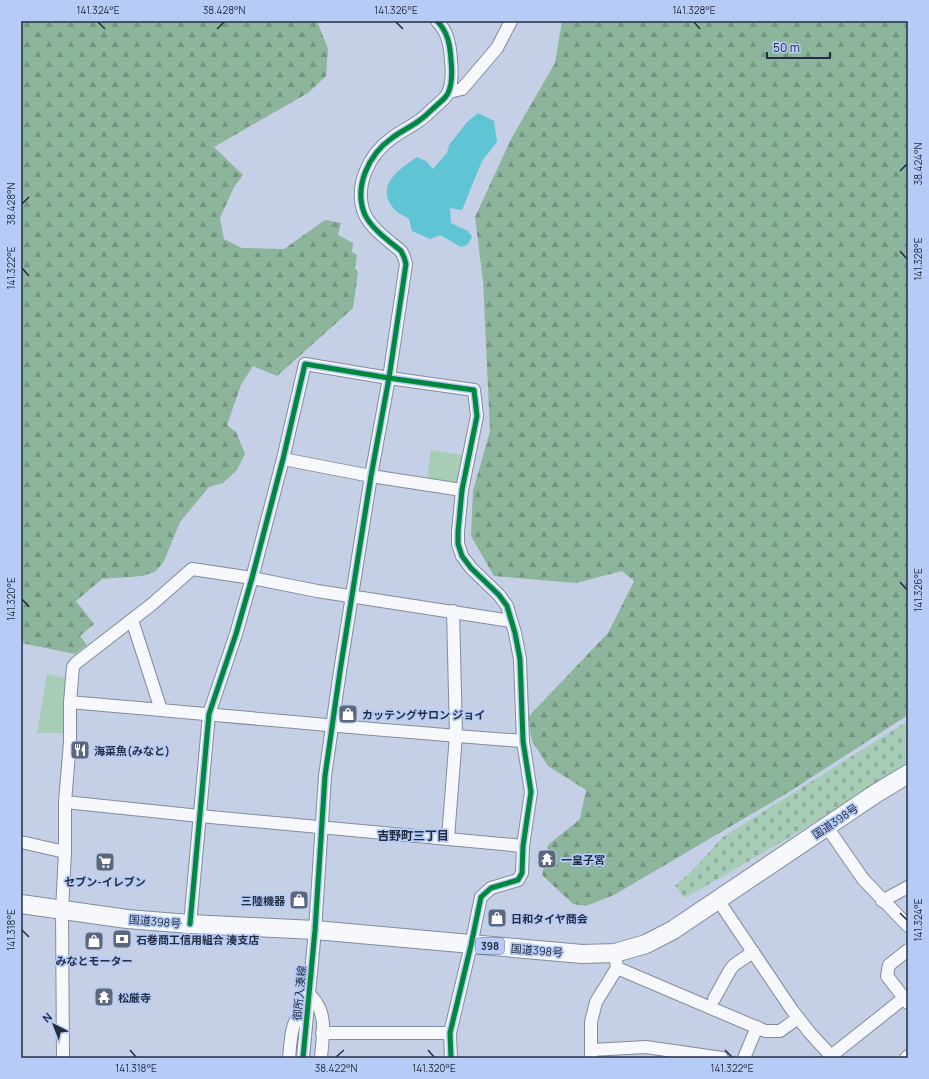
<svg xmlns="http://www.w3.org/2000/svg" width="929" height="1079" font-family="Manrope,'Noto Sans JP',sans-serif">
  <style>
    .forest { fill: url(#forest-firs) }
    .cemetery { fill: url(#cemetery-stones) }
    .green { fill: #a8cdb7 }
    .water { fill: #5fc4d3 }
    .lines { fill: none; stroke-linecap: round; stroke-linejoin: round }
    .minor-casing { stroke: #828b9e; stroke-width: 14 }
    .highway-casing { stroke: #828b9e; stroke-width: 20 }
    .minor { stroke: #f6f8fb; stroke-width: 12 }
    .highway { stroke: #f6f8fb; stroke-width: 18 }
    .cycleway-casing { stroke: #b6cbf6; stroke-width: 8 }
    .cycleway { stroke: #00873e; stroke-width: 5 }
    .ticks { fill: none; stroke: #232e42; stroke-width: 1.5 }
    .labels { text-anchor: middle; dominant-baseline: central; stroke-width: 3.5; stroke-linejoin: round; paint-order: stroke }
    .shield { fill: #b6cbf6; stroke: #4f5d78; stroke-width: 1 }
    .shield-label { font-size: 10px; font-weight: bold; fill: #232e42 }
    .poi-label { font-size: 11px; font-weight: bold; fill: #232e42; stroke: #b6cbf6; text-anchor: start }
    .street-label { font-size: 11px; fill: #232e42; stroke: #b6cbf6 }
    .neighbourhood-label { font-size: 12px; font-weight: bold; fill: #232e42; stroke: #b6cbf6 }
    .neatline { fill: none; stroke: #232e42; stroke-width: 1.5 }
    .ticks-label { font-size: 10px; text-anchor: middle; fill: #232e42 }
  </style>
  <defs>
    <pattern id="forest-firs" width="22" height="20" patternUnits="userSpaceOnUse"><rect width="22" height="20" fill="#8db59c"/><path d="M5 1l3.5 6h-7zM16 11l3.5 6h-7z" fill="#739481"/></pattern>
    <pattern id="cemetery-stones" width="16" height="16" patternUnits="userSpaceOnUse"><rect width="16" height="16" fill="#a8cdb7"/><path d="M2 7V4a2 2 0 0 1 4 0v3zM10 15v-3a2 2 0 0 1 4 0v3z" fill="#90b09f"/></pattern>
  </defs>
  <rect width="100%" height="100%" fill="#c5d0e7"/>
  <g class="forest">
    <polygon points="21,21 317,21 328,49 326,76 308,93 214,147 243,175 234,187 220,218 224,239 242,248 284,249 325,220 341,223 338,235 353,243 352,252 357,255 355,268 358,272 353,308 277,376 253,366 241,385 227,425 236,432 245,454 237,470 223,483 209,487 180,522 164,561 155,572 142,576 102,579 76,601 94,624 80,636 87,645 75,654 21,643"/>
    <polygon points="562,21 908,21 908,715 789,792 614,895 586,906 573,904 542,875 548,845 580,819 586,790 548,766 532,741 528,717 608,633 634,581 622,571 576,583 494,576 471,536 473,491 490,431 483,281 475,217 511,139 555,63"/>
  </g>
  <polygon class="cemetery" points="908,721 908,765 785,840 685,898 675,886 692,871 723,837"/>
  <g class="green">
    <polygon points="431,450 463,455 459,483 427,479"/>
    <polygon points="47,674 65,678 67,701 65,733 37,733"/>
  </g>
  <path class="water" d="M478 113 494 121 497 142 482 161 462 210 450 208 451 223 468 231 472 237 467 245 461 247 440 235 430 239 412 231 409 219C405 216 397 213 394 209 374 185 400 169 417 157L426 161 433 169 447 153 449 145 467 122Z"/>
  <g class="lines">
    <g class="minor-casing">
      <g id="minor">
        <polyline points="449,92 462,89 497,48 511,21"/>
        <polyline points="283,459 371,476 462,490"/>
        <polyline points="132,620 161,710"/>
        <path d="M70 702C221 715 372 730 523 741"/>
        <polyline points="65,802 200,816 523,846"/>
        <polyline points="827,827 863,879 908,926"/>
        <polyline points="448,838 456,735 453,611"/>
        <polyline points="21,842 65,852"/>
        <polyline points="718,900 792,1010 810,1033 833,1058"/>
        <polyline points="882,901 908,887"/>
        <polyline points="190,924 209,714 236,634 252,578 283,459 305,364 389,378 474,390 477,416 462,490 458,532 458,544 462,556 471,568 499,595 507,606 515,633 520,659 523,741 531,792 523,846 522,873 518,880 491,888 481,897 471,945 450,1033 451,1058"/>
        <polyline points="908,950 889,965 887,976 908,1003"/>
        <polyline points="617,968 765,1031 780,1031 798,1018"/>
        <path d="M309 994C312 997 315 1000 317 1004 327 1019 322 1042 321 1058"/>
        <polyline points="714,999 730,970 734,965 753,952"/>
        <polyline points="322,1033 450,1033"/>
        <polyline points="591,1050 646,1047 722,1058"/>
        <polyline points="831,1056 904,998"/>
        <polyline points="591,1057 591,1022 596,1002 617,968 616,960"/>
        <polyline points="63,1058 62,910 65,852 65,802 70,742 70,702 73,667 76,663 151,605 192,569 252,578 317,591 511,621"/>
        <path d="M289 1058C291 1040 290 1017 308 1008"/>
        <path d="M303 1058 315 930 325 776 340 671 371 476 389 378 406 264 404 257 401 251C389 241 372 229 365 215 353 187 369 154 392 138 401 131 411 127 420 120 426 116 431 110 436 106 440 102 446 98 448 93 453 83 452 70 451 60 450 45 448 32 437 21"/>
        <polyline points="744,1058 757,1027"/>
        <polyline points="906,1058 908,1056"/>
      </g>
    </g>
    <g class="highway-casing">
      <polyline id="highway" points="21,904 127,919 190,924 315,930 582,954 615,953 646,944 673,930 875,794 908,774"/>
    </g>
    <use href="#minor" class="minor"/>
    <use href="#highway" class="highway"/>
    <g class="cycleway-casing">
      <g id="cycleway">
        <polyline points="190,924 209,714 236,634 252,578 283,459 305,364 389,378 474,390 477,416 462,490 458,532 458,544 462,556 471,568 499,595 507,606 515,633 520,659 523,741 531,792 523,846 522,873 518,880 491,888 481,897 471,945 450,1033 451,1058"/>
        <path d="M303 1058 315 930 325 776 340 671 371 476 389 378 406 264 404 257 401 251C389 241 372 229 365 215 353 187 369 154 392 138 401 131 411 127 420 120 426 116 431 110 436 106 440 102 446 98 448 93 453 83 452 70 451 60 450 45 448 32 437 21"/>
      </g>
    </g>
    <use href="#cycleway" class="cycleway"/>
  </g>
  <path class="ticks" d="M98 22 105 29M396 22 403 29M694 22 700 29M217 29 224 22M900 171 907 164M22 204 29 197M900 251 907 259M22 268 29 276M900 582 907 590M22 599 29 607M900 913 907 920M22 930 29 937M130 1050 136 1057M428 1050 434 1057M725 1050 732 1057M336 1057 344 1050"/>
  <defs>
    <g id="shop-square" transform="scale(1)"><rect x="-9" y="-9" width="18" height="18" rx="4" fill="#5c677c" stroke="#b6cbf6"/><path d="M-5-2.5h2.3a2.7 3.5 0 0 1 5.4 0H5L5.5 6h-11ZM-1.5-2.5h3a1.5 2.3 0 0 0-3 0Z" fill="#fff"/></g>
    <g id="restaurant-square" transform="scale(1)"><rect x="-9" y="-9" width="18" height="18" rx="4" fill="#5c677c" stroke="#b6cbf6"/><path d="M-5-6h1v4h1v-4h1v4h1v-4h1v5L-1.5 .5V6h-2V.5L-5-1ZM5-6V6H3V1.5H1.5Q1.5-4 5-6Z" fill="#fff"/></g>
    <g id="temple-square" transform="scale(1)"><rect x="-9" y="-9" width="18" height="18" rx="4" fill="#5c677c" stroke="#b6cbf6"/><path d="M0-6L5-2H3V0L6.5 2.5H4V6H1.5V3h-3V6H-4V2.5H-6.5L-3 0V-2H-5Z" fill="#fff"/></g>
    <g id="supermarket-square" transform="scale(1)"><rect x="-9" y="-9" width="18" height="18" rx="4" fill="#5c677c" stroke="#b6cbf6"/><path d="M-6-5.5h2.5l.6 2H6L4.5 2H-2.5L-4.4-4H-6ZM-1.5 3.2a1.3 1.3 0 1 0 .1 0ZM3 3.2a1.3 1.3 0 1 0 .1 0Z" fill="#fff"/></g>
    <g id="bank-square" transform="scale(1)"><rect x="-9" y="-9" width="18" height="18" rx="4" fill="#5c677c" stroke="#b6cbf6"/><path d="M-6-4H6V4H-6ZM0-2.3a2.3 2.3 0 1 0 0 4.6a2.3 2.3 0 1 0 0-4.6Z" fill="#fff"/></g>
  </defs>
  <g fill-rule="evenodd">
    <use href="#shop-square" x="348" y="714"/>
    <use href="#restaurant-square" x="80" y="750"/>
    <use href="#temple-square" x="547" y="859"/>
    <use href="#supermarket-square" x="105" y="862"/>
    <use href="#shop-square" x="299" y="900"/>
    <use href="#shop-square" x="497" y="918"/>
    <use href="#bank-square" x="122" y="939"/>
    <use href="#shop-square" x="94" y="941"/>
    <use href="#temple-square" x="104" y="997"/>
  </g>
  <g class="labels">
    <rect class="shield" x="476" y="938" width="28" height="16" rx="3"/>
    <g class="shield-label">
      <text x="490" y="946">398</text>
    </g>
    <g class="poi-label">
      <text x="362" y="714">カッテングサロン ジョイ</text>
      <text x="94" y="750">海菜魚(みなと)</text>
      <text x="561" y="859">一皇子宮</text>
      <text x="105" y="881" text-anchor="middle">セブン-イレブン</text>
      <text x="285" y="900" text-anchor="end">三陸機器</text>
      <text x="511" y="918">日和タイヤ商会</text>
      <text x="136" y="939">石巻商工信用組合 湊支店</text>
      <text x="94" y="960" text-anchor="middle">みなとモーター</text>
      <text x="118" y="997">松厳寺</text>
    </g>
    <g class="street-label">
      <text transform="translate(835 821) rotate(-34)">国道398号</text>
      <text transform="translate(155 921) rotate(5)">国道398号</text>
      <text transform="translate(537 950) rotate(5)">国道398号</text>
      <text transform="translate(299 993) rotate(-85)">御所入湊線</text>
    </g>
    <g class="neighbourhood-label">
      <text x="413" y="835">吉野町三丁目</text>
    </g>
  </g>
  <rect width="929" height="1079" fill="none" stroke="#b6cbf6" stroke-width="44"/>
  <g transform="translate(54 1025) rotate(318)" stroke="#b6cbf6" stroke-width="3" paint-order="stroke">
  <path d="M0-3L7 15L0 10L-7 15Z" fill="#232e42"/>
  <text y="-6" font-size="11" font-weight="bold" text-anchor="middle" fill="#232e42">N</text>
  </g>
  <path d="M767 52v6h63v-6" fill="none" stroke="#232e42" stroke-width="2"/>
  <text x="773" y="52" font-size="12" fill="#232e42" stroke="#b6cbf6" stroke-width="3" paint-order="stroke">50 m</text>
  <rect x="22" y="22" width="885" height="1035" class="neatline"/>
  <g class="ticks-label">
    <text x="98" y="14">141.324°E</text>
    <text x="224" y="14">38.428°N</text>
    <text x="396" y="14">141.326°E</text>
    <text x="694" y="14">141.328°E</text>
    <text transform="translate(918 164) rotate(-90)" y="4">38.424°N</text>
    <text transform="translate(11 204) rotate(-90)" y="4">38.428°N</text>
    <text transform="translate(918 259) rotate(-90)" y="4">141.328°E</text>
    <text transform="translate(11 268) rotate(-90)" y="4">141.322°E</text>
    <text transform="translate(918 590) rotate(-90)" y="4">141.326°E</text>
    <text transform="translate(11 599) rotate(-90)" y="4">141.320°E</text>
    <text transform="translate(918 920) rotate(-90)" y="4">141.324°E</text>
    <text transform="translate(11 930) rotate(-90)" y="4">141.318°E</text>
    <text x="136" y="1072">141.318°E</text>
    <text x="336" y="1072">38.422°N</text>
    <text x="434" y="1072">141.320°E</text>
    <text x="732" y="1072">141.322°E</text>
  </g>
</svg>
